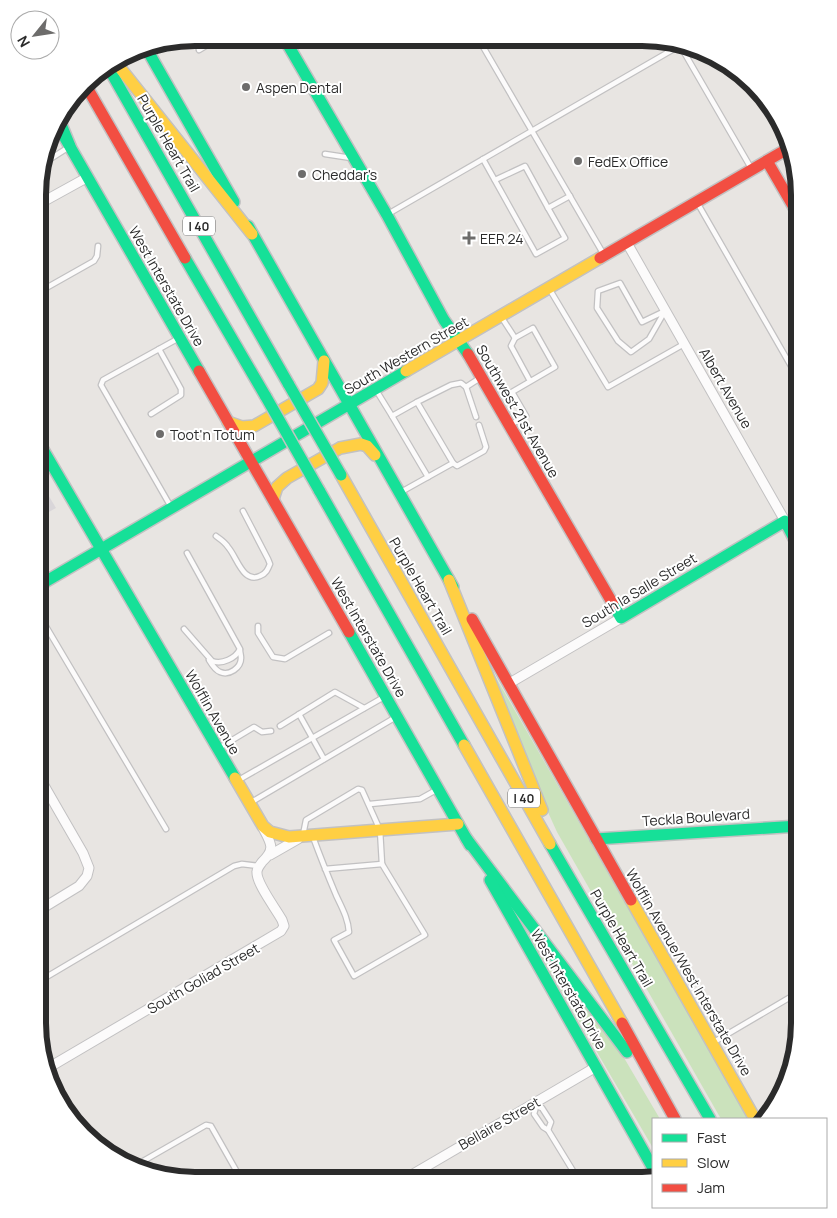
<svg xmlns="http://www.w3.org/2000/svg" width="837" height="1218" font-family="Manrope,sans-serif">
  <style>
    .industrial { fill: #d9d6d9 }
    .green { fill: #cbe2bc }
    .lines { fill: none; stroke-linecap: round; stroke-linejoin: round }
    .lane-casing { stroke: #c2c1c2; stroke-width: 7 }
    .street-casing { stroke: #c2c1c2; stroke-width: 11 }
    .fast-casing { stroke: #c2c1c2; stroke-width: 14 }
    .slow-casing { stroke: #c2c1c2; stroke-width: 14 }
    .jam-casing { stroke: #c2c1c2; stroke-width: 14 }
    .lane { stroke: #fcfbfb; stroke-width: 4.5 }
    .street { stroke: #fcfbfb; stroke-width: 9 }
    .fast { stroke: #16e098; stroke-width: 11 }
    .slow { stroke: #ffcf43; stroke-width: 11 }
    .jam { stroke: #f24e42; stroke-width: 11 }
    .fast-bridge-casing { stroke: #c5c3c2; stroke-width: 14; stroke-linecap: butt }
    .fast-bridge { stroke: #16e098; stroke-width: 11 }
    .poi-dot { fill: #6d6c6b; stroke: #fff; stroke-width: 2 }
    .labels { text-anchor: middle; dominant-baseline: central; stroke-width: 4; stroke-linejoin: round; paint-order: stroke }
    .shield { fill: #fff; stroke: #6b6b6b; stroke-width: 1 }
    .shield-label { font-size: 12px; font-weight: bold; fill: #2b2b2b }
    .poi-label { font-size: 14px; fill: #2b2b2b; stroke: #fff; text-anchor: start }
    .street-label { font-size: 14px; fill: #2b2b2b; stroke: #fff }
    .rim { fill: none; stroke: #2b2b2b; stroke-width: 6 }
  </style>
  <rect width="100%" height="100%" fill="#e8e5e2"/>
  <polygon class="industrial" points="38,478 56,508 38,518"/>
  <g class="green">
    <polygon points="494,674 749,1119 721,1119 557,832 522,755"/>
    <polygon points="533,932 620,1051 660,1119 653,1119 653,1148 528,934"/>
  </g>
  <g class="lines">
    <g class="lane-casing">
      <g id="lane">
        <polyline points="478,38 604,255"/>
        <polyline points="681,47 751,168"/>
        <polyline points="199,50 219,38"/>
        <polyline points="325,154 351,158"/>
        <polyline points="483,159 536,254 565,238 548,208 570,196"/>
        <polyline points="47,161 69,147"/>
        <polyline points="41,167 47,161 45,158"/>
        <polyline points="495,180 525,166 548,208"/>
        <polyline points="698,204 799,380"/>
        <polyline points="388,214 679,46"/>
        <polygon points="620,283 642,322 665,311 649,339 631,352 618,341 597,308 598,291"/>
        <polyline points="550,290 608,387 684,344"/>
        <polyline points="39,292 94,261 97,256 98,246"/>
        <polyline points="502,318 515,338"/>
        <polyline points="466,387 476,417"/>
        <polyline points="376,390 392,416 417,402 453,463 401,492"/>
        <polyline points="417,402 451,385 461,383 466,387 480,378"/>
        <polyline points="151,414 181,395 181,389 159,349"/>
        <polyline points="392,416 428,477"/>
        <polyline points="510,425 526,416 512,392 555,367 533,328 515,338 511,346 530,381"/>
        <polyline points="453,463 457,466 484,451 486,447 479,425"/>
        <polyline points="171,507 101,385 103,380 179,338"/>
        <path d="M216 536C220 539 225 542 228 547 237 557 243 584 260 576 266 574 268 569 270 564L268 559 243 511"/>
        <polyline points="38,613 166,829"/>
        <polyline points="258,626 258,633 273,657 285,659 329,633"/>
        <path d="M184 629 212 661C222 665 236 658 240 649L187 553"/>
        <path d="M209 660C212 665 215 670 220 672 229 676 241 668 241 658 241 655 240 653 240 650"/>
        <polyline points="299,714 324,759"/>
        <polyline points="280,726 335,692 364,708"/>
        <polyline points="219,748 254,727 262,732 271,731"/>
        <polyline points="237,781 384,697"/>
        <polyline points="250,803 396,717"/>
        <polyline points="370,804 420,799 438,789"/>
        <polyline points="303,835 306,820 358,789 362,790 380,830 382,864"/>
        <path d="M313 837C320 856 328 876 336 895 342 908 348 918 349 932L334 940 354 976 425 935 382 864 325 869"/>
        <polyline points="38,982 234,866 242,864 259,866"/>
        <polyline points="714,1042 799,992"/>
        <polyline points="536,1106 542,1108 551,1122 548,1130"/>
        <polyline points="536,1107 534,1114 543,1127 548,1130 578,1179"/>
        <polyline points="138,1164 206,1125 211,1126 241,1179"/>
      </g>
    </g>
    <g class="street-casing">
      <g id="street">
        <polyline points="39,204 88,177"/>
        <polyline points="627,243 785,521"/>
        <polyline points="508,684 621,618"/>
        <polyline points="270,855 298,839"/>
        <polyline points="38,911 79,886 87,876 89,868 83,853 38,775"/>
        <path d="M48 1068 281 931 284 926 282 920C276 909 256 883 257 872 257 868 260 865 262 862 276 849 271 843 263 828"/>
        <polyline points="403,1180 596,1067"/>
      </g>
    </g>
    <g class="fast-casing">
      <g id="fast">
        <polyline points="284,38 387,215 444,320 468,354"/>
        <polyline points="145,46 234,202"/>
        <polyline points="108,67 289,385"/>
        <polyline points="58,117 70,146"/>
        <polyline points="65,138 199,371"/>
        <polyline points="248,226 453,587"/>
        <polyline points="185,258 266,397"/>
        <polyline points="38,441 235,778"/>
        <polyline points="319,490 464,745"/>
        <polyline points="38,586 406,371"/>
        <polyline points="613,604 621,618 785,521 799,548"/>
        <polyline points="349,632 470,845"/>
        <polyline points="466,838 627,1052"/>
        <polyline points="596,839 799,826"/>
        <polyline points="550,844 710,1119"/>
        <polyline points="490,880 653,1168"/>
      </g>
    </g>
    <g class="slow-casing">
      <g id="slow">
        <polyline points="117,64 252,234"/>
        <polyline points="406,371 600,258"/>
        <polyline points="228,422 242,427 254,426 318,389 322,383 324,361"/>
        <polyline points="341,475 550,844"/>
        <polyline points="273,499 277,487 287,478 340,448 361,444 367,446 375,455"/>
        <polyline points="449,580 542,810"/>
        <polyline points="464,745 622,1023"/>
        <polyline points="235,778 263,826 270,832 289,837 458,824"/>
        <polyline points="631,900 755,1119"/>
      </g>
    </g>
    <g class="jam-casing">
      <g id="jam">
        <polyline points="85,84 185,258"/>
        <polyline points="767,161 799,216"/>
        <polyline points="600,258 789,148"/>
        <polyline points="468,354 613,604"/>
        <polyline points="199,371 349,632"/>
        <polyline points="472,619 631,900"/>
        <polyline points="622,1023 675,1119"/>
      </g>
    </g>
    <use href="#lane" class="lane"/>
    <use href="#street" class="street"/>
    <use href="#fast" class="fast"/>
    <use href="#slow" class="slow"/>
    <use href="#jam" class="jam"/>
    <g class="fast-bridge-casing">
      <g id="fast-bridge">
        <polyline points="289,385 341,475"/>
        <polyline points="266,397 319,490"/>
      </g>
    </g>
    <use href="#fast-bridge" class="fast-bridge"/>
  </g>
  <g class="poi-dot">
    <circle cx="246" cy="87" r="5"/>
    <circle cx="578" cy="161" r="5"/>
    <circle cx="302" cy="174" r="5"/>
    <path d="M466.5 230.5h5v5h5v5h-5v5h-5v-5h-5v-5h5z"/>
    <circle cx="160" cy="434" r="5"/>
  </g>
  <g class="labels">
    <g class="shield">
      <rect x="183" y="216.5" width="32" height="19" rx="4"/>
      <rect x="508" y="788.5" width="32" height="19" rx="4"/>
    </g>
    <g class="shield-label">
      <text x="199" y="226">I 40</text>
      <text x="524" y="798">I 40</text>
    </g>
    <g class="poi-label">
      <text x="256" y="87">Aspen Dental</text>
      <text x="588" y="161">FedEx Office</text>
      <text x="312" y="174">Cheddar's</text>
      <text x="480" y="238">EER 24</text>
      <text x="170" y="434">Toot'n Totum</text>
    </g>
    <g class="street-label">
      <text transform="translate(169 143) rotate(60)">Purple Heart Trail</text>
      <text transform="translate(167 286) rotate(60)">West Interstate Drive</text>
      <text transform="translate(406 355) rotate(-30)">South Western Street</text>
      <text transform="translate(726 388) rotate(60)">Albert Avenue</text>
      <text transform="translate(518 411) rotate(60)">Southwest 21st Avenue</text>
      <text transform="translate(421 586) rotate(60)">Purple Heart Trail</text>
      <text transform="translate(639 590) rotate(-31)">South la Salle Street</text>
      <text transform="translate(369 637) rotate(60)">West Interstate Drive</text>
      <text transform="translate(213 712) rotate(60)">Wolflin Avenue</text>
      <text transform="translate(696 817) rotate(-4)">Teckla Boulevard</text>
      <text transform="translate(622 938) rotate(60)">Purple Heart Trail</text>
      <text transform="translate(689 972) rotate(60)">Wolflin Avenue/West Interstate Drive</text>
      <text transform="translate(203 978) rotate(-30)">South Goliad Street</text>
      <text transform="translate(569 989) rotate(60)">West Interstate Drive</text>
      <text transform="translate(499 1123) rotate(-30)">Bellaire Street</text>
    </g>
  </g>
  <path d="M0 0H837V1218H0ZM195 46H642A149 149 0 0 1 791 195V1023A149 149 0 0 1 642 1172H195A149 149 0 0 1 46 1023V195A149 149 0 0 1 195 46Z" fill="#fff" fill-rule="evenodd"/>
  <path class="rim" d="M195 46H642A149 149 0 0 1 791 195V1023A149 149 0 0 1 642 1172H195A149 149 0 0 1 46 1023V195A149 149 0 0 1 195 46Z"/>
  <rect x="652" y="1118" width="175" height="90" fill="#ffffff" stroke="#aaaaaa"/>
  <rect x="662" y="1134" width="25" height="8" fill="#16e098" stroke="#aaaaaa"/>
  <text x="697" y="1143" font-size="15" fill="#2b2b2b">Fast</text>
  <rect x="662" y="1159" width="25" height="8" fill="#ffcf43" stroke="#aaaaaa"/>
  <text x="697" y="1168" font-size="15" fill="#2b2b2b">Slow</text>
  <rect x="662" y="1184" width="25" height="8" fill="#f24e42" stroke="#aaaaaa"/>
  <text x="697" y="1193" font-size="15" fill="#2b2b2b">Jam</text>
  <g transform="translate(35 35) rotate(240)"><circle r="24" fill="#ffffff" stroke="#aaaaaa"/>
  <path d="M0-4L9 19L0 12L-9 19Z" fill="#6d6c6b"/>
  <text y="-8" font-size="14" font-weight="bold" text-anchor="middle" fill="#2b2b2b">N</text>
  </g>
</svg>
